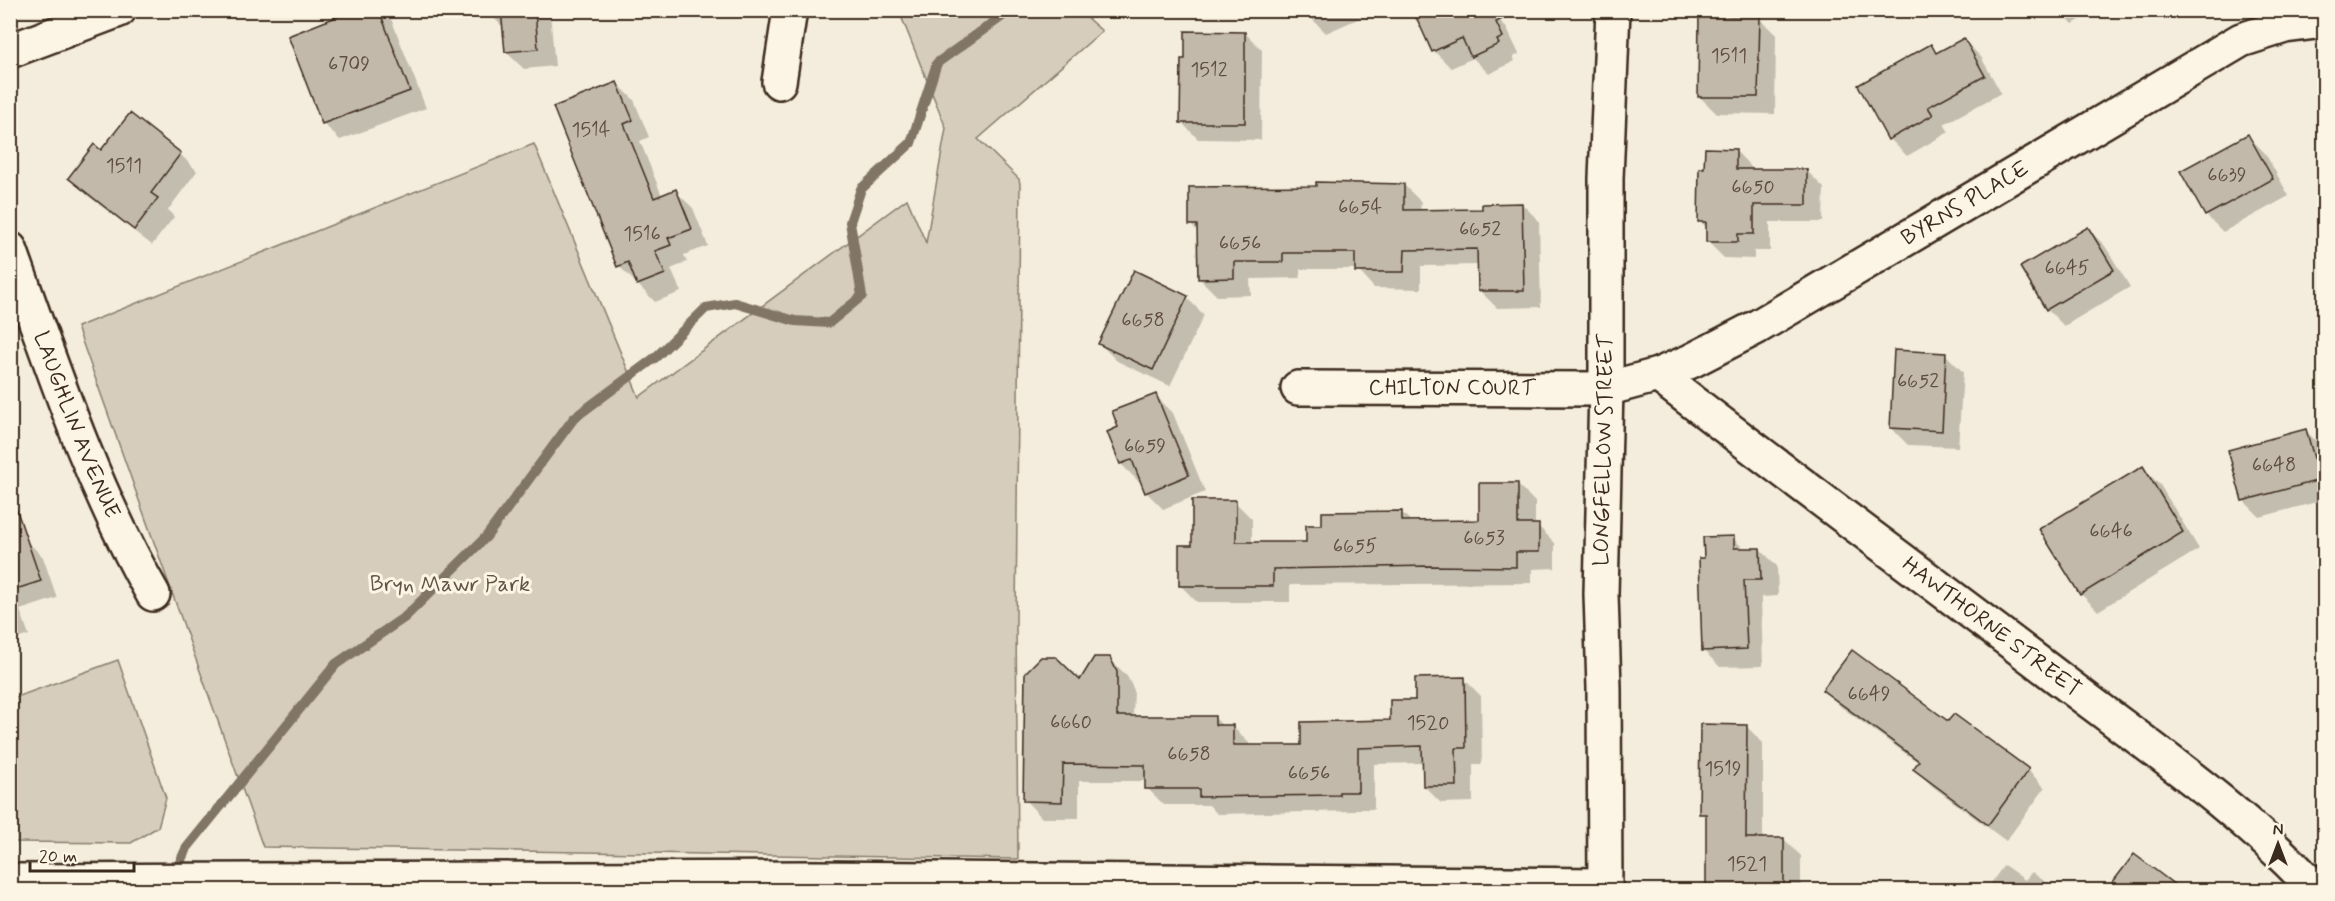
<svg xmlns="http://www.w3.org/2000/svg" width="2335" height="901" font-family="Mynerve,sans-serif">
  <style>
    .green { fill: #d6cdbd; stroke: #887c6e; stroke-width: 1.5 }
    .shadow { fill: #0003; fill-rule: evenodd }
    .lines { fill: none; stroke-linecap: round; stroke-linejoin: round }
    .stream { stroke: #817466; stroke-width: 10 }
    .building { fill: #c3b9aa; stroke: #3b2a1e; stroke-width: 1.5 }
    .minor-casing { stroke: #3b2a1e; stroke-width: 38 }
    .minor { stroke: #fcf5e5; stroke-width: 33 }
    .labels { text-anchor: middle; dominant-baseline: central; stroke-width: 6; stroke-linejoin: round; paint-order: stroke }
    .number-label { font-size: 20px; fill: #5d4e41 }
    .street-label { font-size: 22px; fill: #3b2a1e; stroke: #fcf5e5 }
    .park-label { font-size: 22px; fill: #625346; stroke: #fcf5e5 }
  </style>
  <rect width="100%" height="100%" fill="#f4eddd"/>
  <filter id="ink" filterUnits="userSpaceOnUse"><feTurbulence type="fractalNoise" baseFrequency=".0167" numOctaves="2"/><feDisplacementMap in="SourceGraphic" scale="12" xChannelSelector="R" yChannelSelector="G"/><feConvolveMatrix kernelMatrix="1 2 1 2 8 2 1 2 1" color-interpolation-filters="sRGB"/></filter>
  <g filter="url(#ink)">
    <g class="green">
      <polygon points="899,11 1079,11 1102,31 978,139 1019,179 1020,184 1016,620 1018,859 263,847 77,327 534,144 639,397 907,199 926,243 946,128"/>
      <polygon points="118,660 166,798 158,827 131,843 11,842 11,699"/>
    </g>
    <g class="shadow">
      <polygon points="358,10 382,10 392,21 426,108 340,140 323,123"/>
      <polygon points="486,10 554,10 554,13 550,13 555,66 524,69 506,52 504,25 501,25"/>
      <polygon points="1307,10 1378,10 1326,33 1309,16"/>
      <polygon points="1407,10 1495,10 1499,20 1506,27 1519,54 1513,57 1515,61 1489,74 1473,58 1451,68 1434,51 1422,27"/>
      <polygon points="2035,10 2051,10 2041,16"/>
      <polygon points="2060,10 2097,10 2073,24"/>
      <polygon points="1759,18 1776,35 1775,114 1716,113 1699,96"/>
      <polygon points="1245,33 1262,50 1261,140 1198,139 1181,122 1186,60"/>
      <polygon points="1964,40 1981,57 2001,93 1944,124 1949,132 1907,156 1890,139 1930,46 1938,54"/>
      <polygon points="617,83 634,100 649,137 640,141 662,196 675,191 693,208 708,246 684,255 687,262 671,269 681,292 655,302 619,266"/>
      <polygon points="130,115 180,154 197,171 168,210 174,217 152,245 87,195 70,178 101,152"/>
      <polygon points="2248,136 2265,153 2289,196 2223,232 2206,215 2182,172"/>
      <polygon points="2324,142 2324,163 2318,156"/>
      <polygon points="1735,150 1752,168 1752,170 1807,171 1824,188 1823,222 1770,222 1770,251 1754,251 1754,259 1724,258 1707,241 1708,229 1700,221 1706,169"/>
      <polygon points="1404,185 1421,202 1420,212 1484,211 1522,204 1539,221 1541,307 1497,308 1480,291 1479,265 1421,266 1421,289 1374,288 1357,269 1300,269 1300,278 1250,279 1251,295 1217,296 1199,278 1199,233 1190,224"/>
      <polygon points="2088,229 2105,246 2130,287 2064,326 2047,309"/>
      <polygon points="1135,272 1187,298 1204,315 1170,386 1117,361 1100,344"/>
      <polygon points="1946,355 1963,372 1958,447 1908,445 1891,428"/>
      <path d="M1156 396 1173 413 1205 492 1163 509 1146 492 1141 480 1138 481 1121 464 1120 428ZM1139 458 1128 463V460Z"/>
      <polygon points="2306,431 2323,448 2324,500 2260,517 2243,500"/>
      <polygon points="2143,468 2160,485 2199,549 2098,611 2081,594"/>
      <polygon points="1518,485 1535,502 1535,526 1538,526 1555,543 1555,568 1532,569 1532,583 1290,585 1290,602 1197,602 1180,585 1194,546 1235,502 1252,519 1252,544 1308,544 1324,527 1402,513 1412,522 1481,522"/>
      <polygon points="1733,538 1745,550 1760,549 1777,566 1778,596 1761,597 1763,666 1720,667 1703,650 1705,559"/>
      <polygon points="26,540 43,557 57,598 20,610 29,635 10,641 10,546"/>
      <polygon points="1110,659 1127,676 1134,690 1133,717 1214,717 1223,726 1232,726 1249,743 1249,746 1303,746 1391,722 1417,701 1464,679 1481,696 1482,764 1473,764 1473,802 1441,803 1424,786 1424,763 1374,764 1374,809 1355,809 1355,811 1217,814 1209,805 1164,805 1147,788 1147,781 1079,781 1079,818 1042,818 1025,800 1081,682"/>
      <polygon points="1824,690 1948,723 1954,716 2029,771 2045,788 2006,841 1932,786 1915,769 1919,763 1841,707"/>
      <polygon points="1746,726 1763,743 1763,839 1784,839 1801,856 1801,890 1708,890 1708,820 1701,813"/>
      <polygon points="2004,865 2025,880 2032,872 2056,890 1986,890"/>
    </g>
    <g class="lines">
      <polyline class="stream" points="173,877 186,849 336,664 405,617 486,537 574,418 656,357 706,308 735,303 795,321 829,323 862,296 850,222 861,189 911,143 937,63 1011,10"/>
    </g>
    <g class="building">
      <polygon points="354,10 379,10 410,91 322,124 288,36"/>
      <polygon points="501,10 535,10 538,49 505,52"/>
      <polygon points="1413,10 1521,10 1496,22 1503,37 1497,40 1499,44 1471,57 1462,38 1432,52"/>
      <polygon points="1699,15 1760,16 1758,97 1698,97"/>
      <polygon points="1185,31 1245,32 1245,123 1180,123 1181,59 1185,59"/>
      <polygon points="1964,38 1985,76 1928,107 1933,115 1888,140 1858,85 1931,44 1936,53"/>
      <polygon points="617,82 633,120 624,124 654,198 676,189 692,229 668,238 671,245 655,251 665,274 637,285 628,262 617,267 553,107"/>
      <polygon points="130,113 181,153 151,193 158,198 134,230 68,178 94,144 101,150"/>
      <polygon points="2248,134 2273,179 2205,216 2180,171"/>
      <polygon points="1705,148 1736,149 1736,169 1807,169 1807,205 1754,205 1754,234 1738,234 1738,242 1706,242 1706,222 1698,222 1699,168 1704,168"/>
      <polygon points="1316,182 1404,184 1404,210 1482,209 1482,204 1522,203 1524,291 1478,291 1477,249 1405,250 1404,272 1355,272 1355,253 1283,253 1283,262 1234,262 1234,278 1198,279 1197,225 1189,225 1189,187 1316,186"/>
      <polygon points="2088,227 2114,270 2046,310 2020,267"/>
      <polygon points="1134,270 1188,296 1153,370 1098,344"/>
      <polygon points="1894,350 1946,353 1942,431 1890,428"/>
      <polygon points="1156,394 1189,475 1145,493 1132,460 1120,464 1107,432 1118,427 1112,411"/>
      <polygon points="2306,429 2320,480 2242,501 2228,450"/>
      <polygon points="2143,466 2183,532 2080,595 2039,529"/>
      <polygon points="1479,483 1518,483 1518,524 1539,524 1539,552 1516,552 1516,567 1429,566 1273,569 1273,586 1179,586 1179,545 1192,545 1192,500 1236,500 1236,542 1306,542 1306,525 1322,525 1322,512 1402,511 1402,521 1479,520"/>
      <polygon points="15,505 41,581 10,591 10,506"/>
      <polygon points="1734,536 1734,548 1760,548 1761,580 1744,580 1747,649 1702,651 1699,558 1704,558 1703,537"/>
      <polygon points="1852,650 1948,721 1954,714 2029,769 1988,825 1913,769 1919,761 1822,690"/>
      <polygon points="1041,657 1056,657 1080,680 1094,657 1110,657 1117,672 1117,716 1215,716 1215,725 1233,725 1233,745 1301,745 1301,722 1390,720 1390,700 1415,700 1415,678 1465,677 1466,748 1456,748 1457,786 1423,786 1422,746 1358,748 1358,792 1339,792 1339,795 1199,797 1199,789 1145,789 1145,765 1063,764 1062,802 1023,801 1025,673"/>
      <polygon points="1700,724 1747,725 1746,838 1784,838 1784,891 1706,891 1706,814 1699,814"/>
      <polygon points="2134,854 2183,891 2106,891"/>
    </g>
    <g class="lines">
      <g class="minor-casing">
        <g id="minor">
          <polyline points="10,51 119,10"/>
          <polyline points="779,82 790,10"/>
          <path id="s1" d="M10 249C52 366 91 486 153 594"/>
          <path id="s2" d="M1658 375C1792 479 1930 580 2065 683 2152 749 2242 810 2316 890"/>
          <path id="s3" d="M1298 388 1606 389 1658 375 1691 361 1757 327 2241 40 2285 26 2324 21"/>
          <polyline points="10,881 813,878 1605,885"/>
          <path id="s4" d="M1605 890 1604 688 1601 594 1606 389V178L1613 10"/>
        </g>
      </g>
      <use href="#minor" class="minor"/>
    </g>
  </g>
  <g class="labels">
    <g class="number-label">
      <text x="1729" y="56">1511</text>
      <text x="349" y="64">6709</text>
      <text x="1209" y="70">1512</text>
      <text x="591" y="130">1514</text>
      <text x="124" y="166">1511</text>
      <text x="2227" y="175">6639</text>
      <text x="1753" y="187">6650</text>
      <text x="1360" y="207">6654</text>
      <text x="1480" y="229">6652</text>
      <text x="642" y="234">1516</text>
      <text x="1240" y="243">6656</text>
      <text x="2067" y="268">6645</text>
      <text x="1143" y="320">6658</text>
      <text x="1918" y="381">6652</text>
      <text x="1145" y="446">6659</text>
      <text x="2274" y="465">6648</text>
      <text x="2111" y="531">6646</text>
      <text x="1484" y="538">6653</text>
      <text x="1355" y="546">6655</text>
      <text x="1869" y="694">6649</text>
      <text x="1071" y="722">6660</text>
      <text x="1428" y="723">1520</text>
      <text x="1189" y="754">6658</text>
      <text x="1723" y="769">1519</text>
      <text x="1309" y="773">6656</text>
      <text x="1747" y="864">1521</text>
    </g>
    <g class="street-label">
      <text stroke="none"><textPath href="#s3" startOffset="714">BYRNS PLACE</textPath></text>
      <text stroke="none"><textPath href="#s3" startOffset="154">CHILTON COURT</textPath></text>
      <text stroke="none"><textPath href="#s1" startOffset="188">LAUGHLIN AVENUE</textPath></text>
      <text stroke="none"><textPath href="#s4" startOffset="440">LONGFELLOW STREET</textPath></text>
      <text stroke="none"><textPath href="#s2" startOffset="418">HAWTHORNE STREET</textPath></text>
    </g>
    <g class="park-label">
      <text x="450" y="585">Bryn Mawr Park</text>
    </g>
  </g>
  <rect width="2335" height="901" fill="none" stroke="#fcf5e5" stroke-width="36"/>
  <rect x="18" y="18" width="2299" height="865" fill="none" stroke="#3b2a1e" stroke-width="2" filter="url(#ink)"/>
  <g transform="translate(2278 844)" stroke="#fcf5e5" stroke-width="4.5" paint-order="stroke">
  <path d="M0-4.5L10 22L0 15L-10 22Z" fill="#3b2a1e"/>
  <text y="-9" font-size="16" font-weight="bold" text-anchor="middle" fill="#3b2a1e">N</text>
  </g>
  <path d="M30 862v9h104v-9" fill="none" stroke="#3b2a1e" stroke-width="3"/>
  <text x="39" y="862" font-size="18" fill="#3b2a1e" stroke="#fcf5e5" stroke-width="4.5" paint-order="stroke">20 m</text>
</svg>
